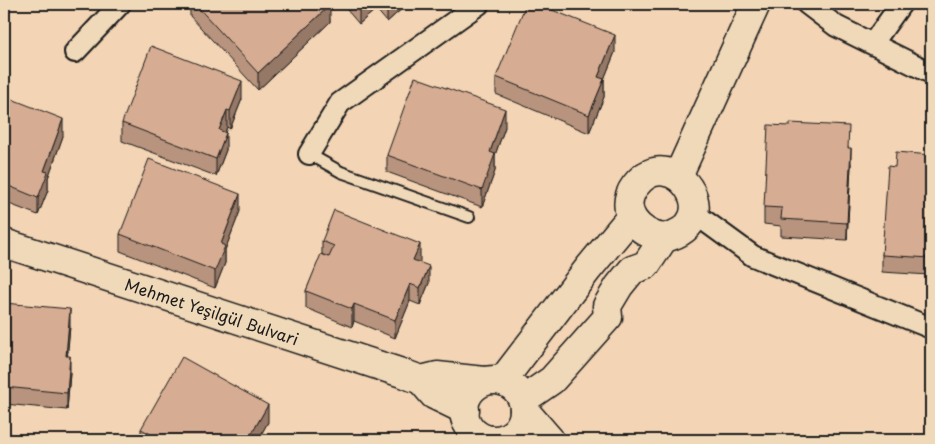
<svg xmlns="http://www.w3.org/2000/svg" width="935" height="444" font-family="'Playpen Sans',sans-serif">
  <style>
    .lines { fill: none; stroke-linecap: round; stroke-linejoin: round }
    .lane-casing { stroke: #1c1c1c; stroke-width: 14 }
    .street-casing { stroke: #1c1c1c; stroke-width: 24 }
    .secondary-casing { stroke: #1c1c1c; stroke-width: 31 }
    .lane { stroke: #f0d9b9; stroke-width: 10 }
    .street { stroke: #f0d9b9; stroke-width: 20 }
    .secondary { stroke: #f0d9b9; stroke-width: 28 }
    .wall { fill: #b8947e; stroke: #1c1c1c }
    .shaded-wall { fill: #967866; stroke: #1c1c1c }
    .building { fill: #d6ac92; stroke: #1c1c1c }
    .labels { text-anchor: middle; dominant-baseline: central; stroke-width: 5; stroke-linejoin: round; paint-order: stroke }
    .street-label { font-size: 16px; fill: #1c1c1c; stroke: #f0d9b9 }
  </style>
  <rect width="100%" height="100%" fill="#f3d4b4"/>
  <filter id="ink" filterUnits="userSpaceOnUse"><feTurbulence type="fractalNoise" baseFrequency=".02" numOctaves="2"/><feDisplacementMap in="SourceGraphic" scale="10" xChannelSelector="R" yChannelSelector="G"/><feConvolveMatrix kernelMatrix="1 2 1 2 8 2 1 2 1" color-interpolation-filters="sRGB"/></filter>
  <g filter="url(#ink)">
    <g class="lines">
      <g class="lane-casing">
        <polyline id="lane" points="309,154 341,172 469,217"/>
      </g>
      <g class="street-casing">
        <g id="street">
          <polyline points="807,4 836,26 931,73"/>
          <polyline points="873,43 901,4"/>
          <polyline points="75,52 120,4"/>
          <polyline points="309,154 340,103 479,4"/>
          <polyline points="694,213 753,256 931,328"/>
        </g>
      </g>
      <g class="secondary-casing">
        <g id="secondary">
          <polyline points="678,176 756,4"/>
          <polyline points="4,243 402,373 421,380 434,395 465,410"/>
          <polyline points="421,380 437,376 484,381"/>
          <circle cx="494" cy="410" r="30"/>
          <polyline points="502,381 588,269 631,217"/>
          <path d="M523 400 552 380 608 317 607 306 619 286 632 270 646 265 664 238C732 222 671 138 635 186 617 210 639 235 664 238"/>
          <polyline points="524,410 550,440"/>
        </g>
      </g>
      <use href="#lane" class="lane"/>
      <use href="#street" class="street"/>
      <use href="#secondary" class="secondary"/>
    </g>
    <g class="wall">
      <polygon points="190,4 329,4 330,22 258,90 190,16"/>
      <polygon points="342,4 405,4 405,6 387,22 376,9 359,24"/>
      <polygon points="615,52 604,79 604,97 589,133 496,94 496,77"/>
      <polygon points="4,96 63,136 48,178 48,190 38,215 4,202"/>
      <polygon points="242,99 230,129 227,127 225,133 226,150 216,176 122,141 122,123"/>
      <polygon points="505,127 495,155 495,171 482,207 387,172 387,155"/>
      <polygon points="849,148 851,165 847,240 781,236 781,226 764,224 764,207"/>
      <polygon points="931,155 931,285 929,285 929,275 882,272 882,255 895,167"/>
      <polygon points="240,211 225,250 225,263 215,288 120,251 120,234"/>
      <polygon points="322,241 420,261 419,262 429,283 420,305 410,301 395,338 354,321 352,327 306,308 306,291 322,254"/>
      <polygon points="4,303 70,326 67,356 70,373 67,410 4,404"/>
      <polygon points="268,422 258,440 141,440 141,429"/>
    </g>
    <g class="shaded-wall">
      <polygon points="362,4 376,4 376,9 359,24 359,7"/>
      <polygon points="388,4 405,4 405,6 387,22 387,5"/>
      <polygon points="330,5 330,22 258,90 258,73"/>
      <polygon points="615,35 615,52 598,94 598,77"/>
      <polygon points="604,79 604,97 589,133 589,115"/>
      <polygon points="242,81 242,99 230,129 230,111"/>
      <polygon points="505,109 505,127 495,155 495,171 482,207 482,190 490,152"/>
      <polygon points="227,110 227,127 219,148 219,130"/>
      <polygon points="63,119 63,136 48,178 48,190 38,215 38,198 44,171"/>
      <polygon points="226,133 226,150 216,176 216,159"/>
      <polygon points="851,148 851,165 847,240 847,223"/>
      <polygon points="240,194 240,211 225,250 225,263 215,288 215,271 221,244"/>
      <polygon points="420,244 420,261 413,277 413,260"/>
      <polygon points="429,266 429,283 420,305 420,288"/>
      <polygon points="410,284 410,301 395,338 395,320"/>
      <polygon points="354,304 354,321 352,327 352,309"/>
      <polygon points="70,309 70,326 66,373 66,356"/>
      <polygon points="70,356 70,373 67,410 67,393"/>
      <polygon points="268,405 268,422 258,440 248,440"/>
    </g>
    <g class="building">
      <polygon points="195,4 329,4 330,5 258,73"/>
      <polygon points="356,4 362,4 359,7"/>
      <polygon points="526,4 537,4 615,35 598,77 604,79 589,115 496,77"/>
      <polygon points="151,46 242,81 230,111 227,110 219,130 226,133 216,159 122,123"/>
      <polygon points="415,77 505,109 490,152 495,154 482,190 387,155"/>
      <polygon points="4,96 63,119 44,171 48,172 38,198 4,184"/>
      <polygon points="790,123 849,126 848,148 851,148 847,223 781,219 782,208 764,207 768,125 790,126"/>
      <polygon points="896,152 931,155 931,268 929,268 930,258 882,255 888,166 895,167"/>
      <polygon points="149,159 240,194 221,244 225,246 215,271 120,234"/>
      <polygon points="334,210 420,244 413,260 429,266 420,288 410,284 395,320 354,304 352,309 306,291 321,254 329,257 334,246 322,241"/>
      <polygon points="4,303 70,309 66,356 70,356 67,393 4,387"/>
      <polygon points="182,357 268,405 248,440 162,440 141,429"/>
    </g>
  </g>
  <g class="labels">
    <g class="street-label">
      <text transform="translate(212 311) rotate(18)">Mehmet Yeşilgül Bulvari</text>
    </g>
  </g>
  <rect width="935" height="444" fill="none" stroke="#f0d9b9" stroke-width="20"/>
  <rect x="10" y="10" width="915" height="424" fill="none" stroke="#1c1c1c" stroke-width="2" filter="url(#ink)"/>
</svg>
